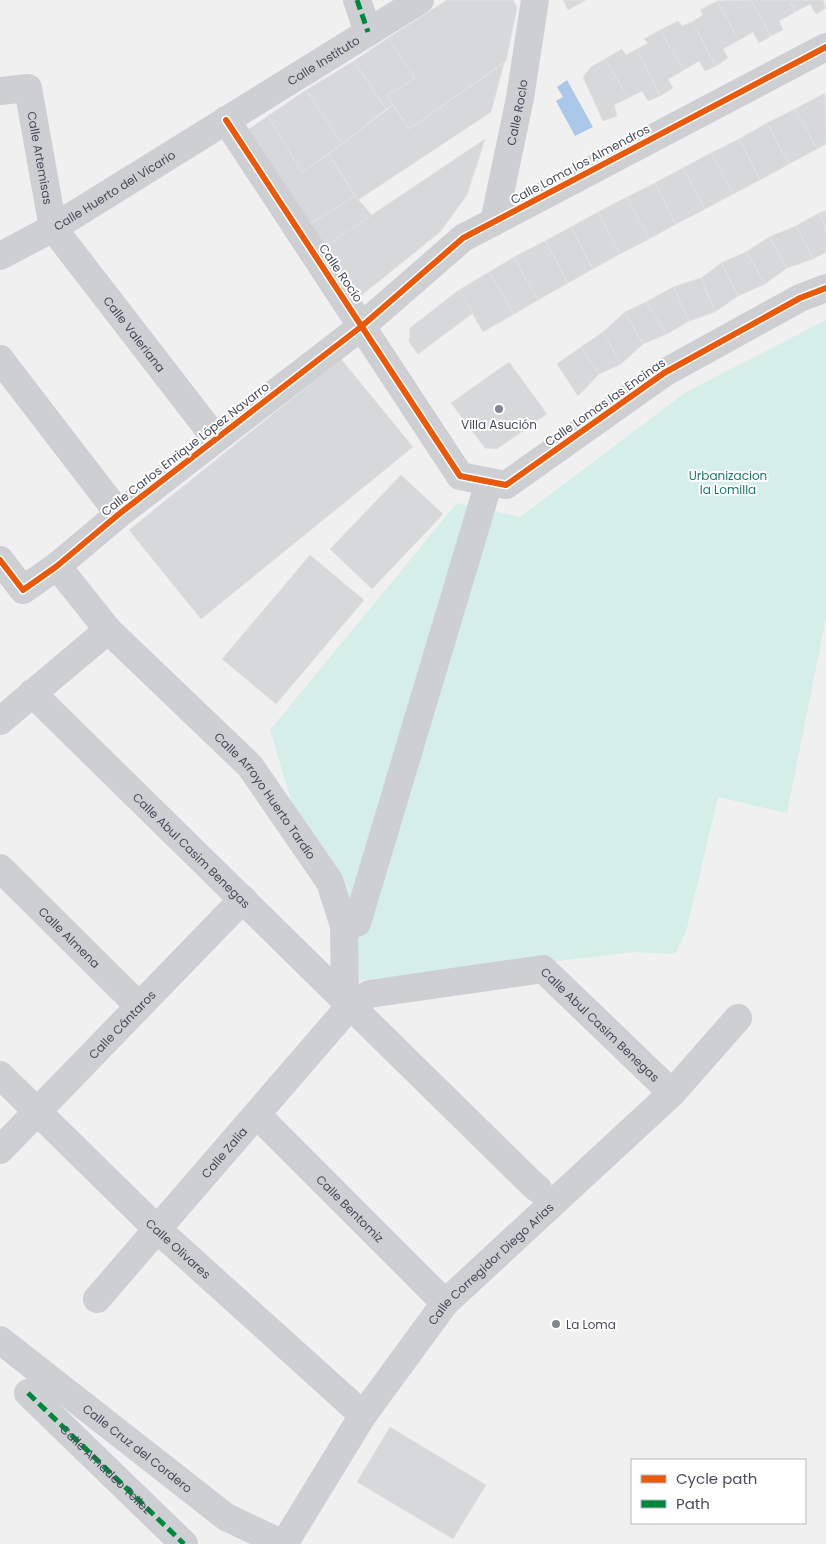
<svg xmlns="http://www.w3.org/2000/svg" width="826" height="1544" font-family="Poppins,sans-serif">
  <style>
    .green { fill: #d5eee8 }
    .water { fill: #abc7ea }
    .building { fill: #d7d8da; stroke: #e1e1e3 }
    .lines { fill: none; stroke-linecap: round; stroke-linejoin: round }
    .minor { stroke: #cecfd3; stroke-width: 28 }
    .quiet { stroke: #00873e; stroke-width: 5; stroke-dasharray: 10 5; stroke-linecap: butt }
    .cycleway-casing { stroke: #fff; stroke-width: 9 }
    .cycleway { stroke: #e8590c; stroke-width: 6 }
    .poi-dot { fill: #83858f; stroke: #fff; stroke-width: 2 }
    .labels { text-anchor: middle; dominant-baseline: central; stroke-width: 4; stroke-linejoin: round; paint-order: stroke }
    .street-label { font-size: 12px; fill: #484b5b; stroke: #fff }
    .poi-label { font-size: 12px; fill: #484b5b; stroke: #fff }
    .park-label { font-size: 12px; fill: #1b796c; stroke: #fff }
  </style>
  <rect width="100%" height="100%" fill="#f0f0f0"/>
  <polygon class="green" points="826,320 826,618 787,813 718,797 686,932 675,954 633,952 558,961 359,980 357,923 345,879 296,817 270,730 457,503 520,517 686,392"/>
  <polygon class="water" points="567,80 593,127 575,136 556,101 563,97 557,87"/>
  <g class="building">
    <polygon points="447,0 513,0 517,8 506,61 409,129 387,95 415,78 388,38"/>
    <polygon points="563,0 586,0 568,10"/>
    <polygon points="751,0 771,36 759,43 753,32 739,40 717,1"/>
    <polygon points="751,0 789,0 795,12 779,21 783,30 771,36"/>
    <polygon points="789,0 823,0 826,8 816,14 810,4 795,12"/>
    <polygon points="717,1 739,40 723,49 728,58 716,66 692,22 703,15 700,10"/>
    <polygon points="678,21 682,26 692,22 716,66 705,71 699,61 684,70 660,30"/>
    <polygon points="660,30 684,70 668,79 673,88 660,96 637,49 648,43 644,39"/>
    <polygon points="388,38 415,78 387,95 393,105 386,109 354,61"/>
    <polygon points="622,49 626,55 637,49 660,96 648,101 642,91 628,98 605,59"/>
    <polygon points="605,59 628,98 614,105 617,116 603,121 583,77 591,67"/>
    <polygon points="354,61 386,109 342,144 306,90"/>
    <polygon points="504,63 491,112 358,200 329,154 393,105 409,129"/>
    <polygon points="306,90 342,144 302,172 268,116"/>
    <polygon points="825,93 826,144 817,149 795,109"/>
    <polygon points="795,109 817,149 789,164 767,123"/>
    <polygon points="268,116 302,172 329,154 355,196 310,224 246,131"/>
    <polygon points="767,123 789,164 760,180 739,139"/>
    <polygon points="485,139 467,195 440,232 358,298 324,247"/>
    <polygon points="739,139 760,180 733,194 711,153"/>
    <polygon points="711,153 733,194 705,209 683,168"/>
    <polygon points="683,168 705,209 676,224 655,183"/>
    <polygon points="655,183 676,224 649,239 627,197"/>
    <polygon points="355,196 372,215 324,247 310,224"/>
    <polygon points="627,197 649,239 620,254 598,212"/>
    <polygon points="826,211 826,229 819,213"/>
    <polygon points="598,212 620,254 593,269 571,227"/>
    <polygon points="819,213 826,229 826,252 813,259 796,226"/>
    <polygon points="796,226 813,259 787,268 769,237"/>
    <polygon points="571,227 593,269 568,283 545,241"/>
    <polygon points="769,237 787,268 765,284 746,252"/>
    <polygon points="545,241 568,283 538,300 514,257"/>
    <polygon points="746,252 765,284 738,296 721,263"/>
    <polygon points="514,257 538,300 514,314 489,272"/>
    <polygon points="721,263 738,296 715,312 701,278"/>
    <polygon points="489,272 514,314 483,332 459,290"/>
    <polygon points="701,278 715,312 689,321 673,287"/>
    <polygon points="673,287 689,321 667,334 646,302"/>
    <polygon points="459,290 473,313 418,354 409,342 410,328"/>
    <polygon points="646,302 667,334 643,344 625,312"/>
    <polygon points="625,312 643,344 621,364 603,332"/>
    <polygon points="603,332 621,364 599,374 581,347"/>
    <polygon points="581,347 599,374 578,396 557,364"/>
    <polygon points="341,359 413,447 201,619 129,530"/>
    <polygon points="509,362 547,414 497,449 485,448 451,403"/>
    <polygon points="401,475 443,514 372,589 330,549"/>
    <polygon points="310,555 364,600 276,704 222,659"/>
    <polygon points="390,1427 486,1485 453,1539 357,1482"/>
  </g>
  <g class="lines">
    <g class="minor">
      <polyline points="357,0 368,32"/>
      <path id="s1" d="M0 91 28 88 53 228 216 439"/>
      <polyline points="226,120 460,476 506,485 664,373 800,298 826,288"/>
      <path id="s2" d="M494 222 520 98 535 0"/>
      <path id="s3" d="M0 256 53 228 420 0"/>
      <polyline points="0,359 119,514"/>
      <polyline points="0,560 23,590 57,566 119,514 362,326 463,238 826,47"/>
      <path id="s4" d="M57 566 108 630 250 766 330 882 344 926 345 1000"/>
      <path id="s5" d="M32 693 531 1183 538 1189"/>
      <polyline points="0,721 108,630"/>
      <path id="s6" d="M0 868 139 1006"/>
      <polyline points="357,923 489,482"/>
      <path id="s7" d="M0 1075 157 1229 363 1415"/>
      <path id="s8" d="M257 1115 445 1303"/>
      <path id="s9" d="M0 1150 243 899"/>
      <path id="s10" d="M97 1299 350 1006 369 994 543 969 672 1093"/>
      <path id="s11" d="M0 1340 226 1517 283 1544"/>
      <polyline points="28,1393 184,1544"/>
      <path id="s12" d="M284 1544 363 1415 445 1303 672 1093 738 1018"/>
    </g>
    <g class="quiet">
      <polyline points="357,0 368,32"/>
      <path id="s13" d="M28 1393 184 1544"/>
    </g>
    <g class="cycleway-casing">
      <g id="cycleway">
        <polyline points="226,120 460,476 506,485 664,373 800,298 826,288"/>
        <polyline points="0,560 23,590 57,566 119,514 362,326 463,238 826,47"/>
      </g>
    </g>
    <use href="#cycleway" class="cycleway"/>
  </g>
  <g class="poi-dot">
    <circle cx="499" cy="409" r="5"/>
    <circle cx="556" cy="1324" r="5"/>
  </g>
  <g class="labels">
    <g class="street-label">
      <text stroke="none"><textPath href="#s3" startOffset="378">Calle Instituto</textPath></text>
      <text stroke="none"><textPath href="#s2" startOffset="112">Calle Roclo</textPath></text>
      <text stroke="none"><textPath href="#s1" startOffset="99">Calle Artemisas</textPath></text>
      <text transform="translate(580 164) rotate(-28)">Calle Loma los Almendros</text>
      <text stroke="none"><textPath href="#s3" startOffset="132">Calle Huerto del Vicario</textPath></text>
      <text transform="translate(341 273) rotate(56)">Calle Rocío</text>
      <text stroke="none"><textPath href="#s1" startOffset="304">Calle Valeriana</textPath></text>
      <text transform="translate(605 402) rotate(-35)">Calle Lomas las Encinas</text>
      <text transform="translate(185 449) rotate(-38)">Calle Carlos Enrique López Navarro</text>
      <text stroke="none"><textPath href="#s4" startOffset="311">Calle Arroyo Huerto Tardío</textPath></text>
      <text stroke="none"><textPath href="#s5" startOffset="224">Calle Abul Casim Benegas</textPath></text>
      <text stroke="none"><textPath href="#s6" startOffset="98">Calle Almena</textPath></text>
      <text stroke="none"><textPath href="#s9" startOffset="175">Calle Cántaros</textPath></text>
      <text stroke="none"><textPath href="#s10" startOffset="665">Calle Abul Casim Benegas</textPath></text>
      <text stroke="none"><textPath href="#s10" startOffset="194">Calle Zalia</textPath></text>
      <text stroke="none"><textPath href="#s8" startOffset="132">Calle Bentomiz</textPath></text>
      <text stroke="none"><textPath href="#s7" startOffset="249">Calle Olivares</textPath></text>
      <text stroke="none"><textPath href="#s12" startOffset="350">Calle Corregidor Diego Arias</textPath></text>
      <text stroke="none"><textPath href="#s11" startOffset="175">Calle Cruz del Cordero</textPath></text>
      <text stroke="none"><textPath href="#s13" startOffset="109">Calle Amadeo Tellez</textPath></text>
    </g>
    <g class="poi-label">
      <text x="499" y="424">Villa Asución</text>
      <text x="566" y="1324" text-anchor="start">La Loma</text>
    </g>
    <g class="park-label">
      <text x="728" y="475">Urbanizacion<tspan x="728" dy="14">la Lomilla</tspan></text>
    </g>
  </g>
  <rect x="631" y="1459" width="175" height="65" fill="#ffffff" stroke="#b6b7bd"/>
  <rect x="641" y="1475" width="25" height="8" fill="#e8590c" stroke="#b6b7bd"/>
  <text x="676" y="1484" font-size="15" fill="#484b5b">Cycle path</text>
  <rect x="641" y="1500" width="25" height="8" fill="#00873e" stroke="#b6b7bd"/>
  <text x="676" y="1509" font-size="15" fill="#484b5b">Path</text>
</svg>
